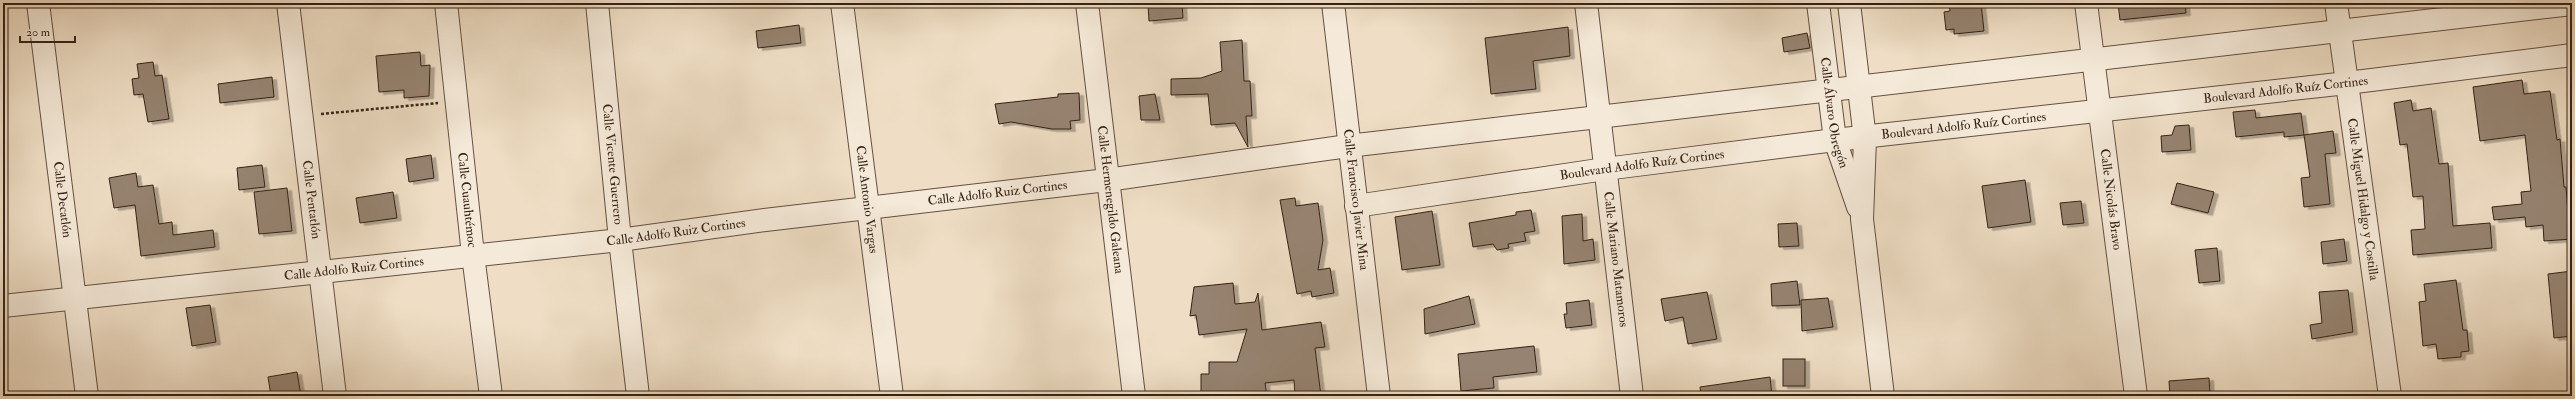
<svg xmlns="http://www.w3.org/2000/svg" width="2575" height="399" font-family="'IM FELL Double Pica',serif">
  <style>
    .building { fill: #968371; stroke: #352116; filter: url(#shadow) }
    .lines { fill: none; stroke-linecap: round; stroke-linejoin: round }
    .minor-casing { stroke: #645042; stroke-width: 24 }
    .path { stroke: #352116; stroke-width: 2.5; stroke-dasharray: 3 2; stroke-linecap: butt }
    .minor { stroke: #f5ead9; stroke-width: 22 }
    .labels { text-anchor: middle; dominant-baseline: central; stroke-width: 3.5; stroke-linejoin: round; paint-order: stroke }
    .street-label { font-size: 13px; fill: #352116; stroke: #f5ead9 }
  </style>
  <defs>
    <filter id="shadow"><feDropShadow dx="4.5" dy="2.5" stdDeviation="0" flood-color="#0004"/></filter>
  </defs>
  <rect width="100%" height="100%" fill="#efdec5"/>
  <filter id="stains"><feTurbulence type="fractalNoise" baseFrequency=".005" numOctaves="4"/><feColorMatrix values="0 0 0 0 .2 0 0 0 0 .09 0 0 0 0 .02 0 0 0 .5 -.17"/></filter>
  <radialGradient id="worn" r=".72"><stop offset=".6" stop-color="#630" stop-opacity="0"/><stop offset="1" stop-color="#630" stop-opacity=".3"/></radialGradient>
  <g class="building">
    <polygon points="1182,3 1183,18 1149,21 1148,5"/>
    <polygon points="1949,3 1981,3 1984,31 1954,34 1954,29 1946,30 1944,12 1950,11"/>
    <polygon points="2118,3 2185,3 2186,13 2120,20"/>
    <polygon points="799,25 801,43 758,48 756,31"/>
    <polygon points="1568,27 1570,56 1533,61 1536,89 1491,94 1485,38"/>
    <polygon points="1807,33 1810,48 1784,52 1782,38"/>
    <polygon points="1242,40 1244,81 1250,81 1252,116 1246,116 1248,147 1235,123 1211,125 1208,94 1171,95 1171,79 1201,78 1222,71 1220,42"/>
    <polygon points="420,52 421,66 430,65 429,96 404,98 404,90 379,92 376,56"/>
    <polygon points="153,62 155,76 162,75 169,119 148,122 143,94 134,95 132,79 139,78 137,64"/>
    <polygon points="272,77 274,97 220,103 218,84"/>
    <polygon points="2522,80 2524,94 2550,91 2557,140 2560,139 2564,187 2566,187 2568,213 2572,213 2572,239 2544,241 2543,225 2526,227 2525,217 2494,220 2492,207 2522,204 2521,192 2531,191 2525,135 2480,141 2473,87"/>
    <polygon points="1079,93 1080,120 1070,121 1071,129 1052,129 1011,122 999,124 995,104 1058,97 1058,94"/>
    <polygon points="1155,94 1160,120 1141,120 1139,96"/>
    <polygon points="2411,100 2413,111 2431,108 2439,164 2448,163 2453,226 2490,223 2492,248 2413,255 2411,230 2425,229 2423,196 2413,197 2407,144 2400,145 2394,103"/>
    <polygon points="2255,110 2256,118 2301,113 2304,135 2284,137 2284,132 2236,137 2233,112"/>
    <polygon points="2189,125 2191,150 2162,152 2161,136 2172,135 2175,126"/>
    <polygon points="2333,131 2336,153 2325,154 2330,204 2304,207 2301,178 2310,177 2304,135"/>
    <polygon points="431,155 434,178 409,182 406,159"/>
    <polygon points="262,165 265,187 239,190 237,168"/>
    <polygon points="136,173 138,187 153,185 159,224 172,222 173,235 213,230 215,247 141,256 135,205 114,208 109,178"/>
    <polygon points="2025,180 2031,222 1988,228 1982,186"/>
    <polygon points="2177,183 2214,192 2208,213 2171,204"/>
    <polygon points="287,188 292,231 259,234 254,192"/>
    <polygon points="393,192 397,218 360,223 356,198"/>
    <polygon points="1295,198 1296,206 1318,203 1323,240 1318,270 1330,268 1334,293 1312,297 1311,291 1297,294 1280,200"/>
    <polygon points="2081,201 2084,223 2063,225 2060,203"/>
    <polygon points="1531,210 1535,231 1524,233 1526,241 1508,244 1509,248 1497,250 1493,244 1473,247 1469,223 1516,215 1516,212"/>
    <polygon points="1432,211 1440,265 1402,270 1395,217"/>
    <polygon points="1582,214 1583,241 1593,239 1595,260 1564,264 1562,216"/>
    <polygon points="1797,223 1799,246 1779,247 1778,224"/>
    <polygon points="2344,239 2347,261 2323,264 2321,242"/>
    <polygon points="2217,248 2220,281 2199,283 2195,250"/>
    <polygon points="2572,271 2572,336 2554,338 2548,274"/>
    <polygon points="2456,280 2463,330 2467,330 2469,351 2461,352 2461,357 2438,359 2436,344 2423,346 2419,302 2426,301 2424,284"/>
    <polygon points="1797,281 1800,305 1772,306 1771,284"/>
    <polygon points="1233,283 1235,304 1255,302 1258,293 1262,330 1321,322 1325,347 1315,348 1321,396 1295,396 1294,380 1265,383 1267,396 1201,396 1201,374 1209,374 1209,362 1237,362 1247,329 1199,335 1196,315 1190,316 1194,287"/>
    <polygon points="2348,290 2353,332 2312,339 2310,325 2322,323 2319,292"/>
    <polygon points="1707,292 1717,339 1688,344 1683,317 1665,321 1661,299"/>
    <polygon points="1469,296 1475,324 1425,334 1424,309"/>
    <polygon points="1828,298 1833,327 1802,331 1801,300"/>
    <polygon points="1589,300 1592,325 1566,328 1564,314 1567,314 1566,303"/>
    <polygon points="210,305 216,342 192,346 186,308"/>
    <polygon points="1534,346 1537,372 1493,377 1494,388 1461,391 1458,354"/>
    <rect x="1783" y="359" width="22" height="27"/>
    <polygon points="297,372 301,396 271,396 268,377"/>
    <polygon points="1770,377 1772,396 1701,396 1700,387"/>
    <polygon points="2209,378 2210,394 2170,396 2169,381"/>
  </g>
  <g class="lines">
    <g class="minor-casing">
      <g id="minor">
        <path id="s1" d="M38 3 87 396"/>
        <path id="s2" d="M288 3 335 396"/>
        <path id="s3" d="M446 3 473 255 491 396"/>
        <path id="s4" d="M597 3 620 240 638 396"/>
        <path id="s5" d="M842 3 892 396"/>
        <path id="s6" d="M1087 3 1134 396"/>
        <path id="s7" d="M1333 3 1379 396"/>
        <path id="s8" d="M1586 3 1632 396"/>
        <path id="s9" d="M1818 3 1835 140 1858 207"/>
        <polyline points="1849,3 1865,139 1862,219 1883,396"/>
        <path id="s10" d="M2086 3 2136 396"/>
        <path id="s11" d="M2336 3 2390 396"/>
        <path id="s12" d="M1356 206 1605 169 1835 140 2347 83 2572 55"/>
        <path id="s13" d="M3 306 620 240 765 220 1107 180 1348 146 2572 4"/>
      </g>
    </g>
    <polyline class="path" points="321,114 438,103"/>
    <use href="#minor" class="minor"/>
  </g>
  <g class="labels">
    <g class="street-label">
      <text stroke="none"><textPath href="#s12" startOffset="937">Boulevard Adolfo Ruíz Cortines</textPath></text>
      <text stroke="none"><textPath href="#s9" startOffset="111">Calle Álvaro Obregón</textPath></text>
      <text stroke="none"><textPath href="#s12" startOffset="613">Boulevard Adolfo Ruíz Cortines</textPath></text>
      <text stroke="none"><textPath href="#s4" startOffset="162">Calle Vicente Guerrero</textPath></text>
      <text stroke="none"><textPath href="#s12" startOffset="289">Boulevard Adolfo Ruíz Cortines</textPath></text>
      <text stroke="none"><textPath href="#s13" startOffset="1001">Calle Adolfo Ruiz Cortines</textPath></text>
      <text stroke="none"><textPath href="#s1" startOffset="198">Calle Decatlón</textPath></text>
      <text stroke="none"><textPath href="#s2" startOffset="198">Calle Pentatlón</textPath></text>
      <text stroke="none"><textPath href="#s10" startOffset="198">Calle Nicolás Bravo</textPath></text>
      <text stroke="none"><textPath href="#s11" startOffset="198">Calle Miguel Hidalgo y Costilla</textPath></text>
      <text stroke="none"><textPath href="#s3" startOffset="198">Calle Cuauhtémoc</textPath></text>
      <text stroke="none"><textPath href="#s5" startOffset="198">Calle Antonio Vargas</textPath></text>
      <text stroke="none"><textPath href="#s6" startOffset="198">Calle Hermenegildo Galeana</textPath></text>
      <text stroke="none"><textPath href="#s7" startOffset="198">Calle Francisco Javier Mina</textPath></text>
      <text stroke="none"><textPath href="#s13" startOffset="677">Calle Adolfo Ruiz Cortines</textPath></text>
      <text stroke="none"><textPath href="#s8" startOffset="258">Calle Mariano Matamoros</textPath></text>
      <text stroke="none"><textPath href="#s13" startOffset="353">Calle Adolfo Ruiz Cortines</textPath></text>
    </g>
  </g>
  <rect width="2575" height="399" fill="none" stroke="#efdec5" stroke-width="16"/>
  <rect x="4" y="4" width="2567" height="391" fill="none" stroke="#352116" stroke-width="2"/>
  <rect x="8" y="8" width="2559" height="383" fill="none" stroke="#352116"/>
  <path d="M20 36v6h55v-6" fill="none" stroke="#352116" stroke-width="2"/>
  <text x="26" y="36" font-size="12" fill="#352116" stroke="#f5ead9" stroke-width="3" paint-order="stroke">20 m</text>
  <rect width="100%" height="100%" filter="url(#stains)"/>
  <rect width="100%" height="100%" fill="url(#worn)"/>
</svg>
